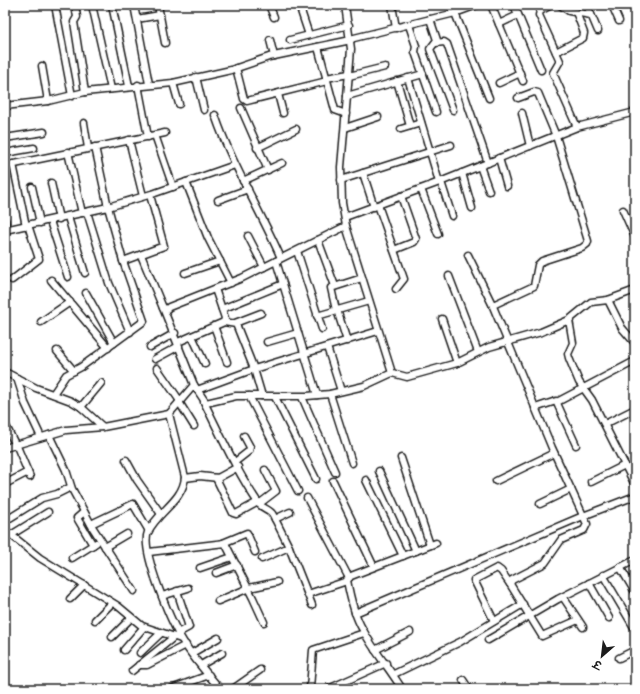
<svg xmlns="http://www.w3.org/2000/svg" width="640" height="694" font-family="'Comic Neue','Playpen Sans Deva',sans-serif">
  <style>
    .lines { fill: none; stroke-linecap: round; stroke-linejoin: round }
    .minor-casing { stroke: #1c1c1c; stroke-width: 9 }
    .minor { stroke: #fff; stroke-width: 6 }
  </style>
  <rect width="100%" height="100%" fill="#fff"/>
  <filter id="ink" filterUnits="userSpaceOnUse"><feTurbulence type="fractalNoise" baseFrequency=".025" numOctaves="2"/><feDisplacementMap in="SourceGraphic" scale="8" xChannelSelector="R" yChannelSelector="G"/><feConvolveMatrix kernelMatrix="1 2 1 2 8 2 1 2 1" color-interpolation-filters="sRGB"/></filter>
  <g filter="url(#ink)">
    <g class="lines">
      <g class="minor-casing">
        <g id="minor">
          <polyline points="55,5 72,96"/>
          <polyline points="75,5 77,17 74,22 85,92"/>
          <polyline points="92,5 111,89"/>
          <polyline points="112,5 129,86"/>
          <polyline points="134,5 149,84"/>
          <polyline points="158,5 165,43"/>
          <polyline points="269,5 274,17"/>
          <polyline points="299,5 309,35"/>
          <polyline points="392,5 396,28"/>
          <polyline points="491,5 523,81"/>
          <polyline points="514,5 541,70"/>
          <polyline points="551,5 540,11 539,15 560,61 553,73 577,127"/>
          <polyline points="560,5 569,11 591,15"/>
          <polyline points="587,5 598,31"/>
          <polyline points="612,5 619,21"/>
          <polyline points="455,13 489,98"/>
          <polyline points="137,19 160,15"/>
          <polyline points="430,19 437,40 430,49 453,110"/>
          <polyline points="499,24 518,15"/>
          <polyline points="409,25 416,46 415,52 436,112"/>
          <polyline points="350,39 455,13 477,5"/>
          <polyline points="270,40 274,56"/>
          <polyline points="290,40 349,25"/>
          <polyline points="436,43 444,42 447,44 488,163"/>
          <polyline points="318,47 335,110 346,114"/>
          <polyline points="556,52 583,38 584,33 576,12"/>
          <polyline points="42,66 48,101"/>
          <polyline points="236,68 244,99 247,101 327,81"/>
          <polyline points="349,76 385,67"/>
          <polyline points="196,77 204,110"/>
          <polyline points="326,78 349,74"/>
          <polyline points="408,78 439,182"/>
          <polyline points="397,81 410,126"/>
          <polyline points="173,83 179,104"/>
          <polyline points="499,83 520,73"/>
          <polyline points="138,85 148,137"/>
          <polyline points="278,94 283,113"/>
          <polyline points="347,96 423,74"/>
          <polyline points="5,106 48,101 85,92 173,83 231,70 269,57 351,40"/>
          <polyline points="241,108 268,170"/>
          <polyline points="522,113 530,146"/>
          <path d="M215 115C232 165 260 210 281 258"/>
          <polyline points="84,123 88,148"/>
          <polyline points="345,128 378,117"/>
          <polyline points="401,129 421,123"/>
          <polyline points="155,135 173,187"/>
          <polyline points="5,138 44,132"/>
          <polyline points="129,140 143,196"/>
          <polyline points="257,148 296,129"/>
          <polyline points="68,152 82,213"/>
          <polyline points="5,153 34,148"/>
          <polyline points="499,158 507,186"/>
          <polyline points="13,164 26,226"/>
          <polyline points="5,166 165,133"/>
          <polyline points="480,166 489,191"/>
          <polyline points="363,173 374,207"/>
          <polyline points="462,173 472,208"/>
          <polyline points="341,180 451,145"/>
          <polyline points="243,181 282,163"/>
          <polyline points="186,182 208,238 231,283"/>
          <polyline points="441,182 452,216"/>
          <polyline points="51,183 59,219"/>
          <polyline points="32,187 40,223"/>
          <polyline points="421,189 438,234"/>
          <polyline points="218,200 248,189"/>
          <polyline points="378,205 404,279 396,289"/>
          <polyline points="623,210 635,237"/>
          <polyline points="87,212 109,283 130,332"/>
          <polyline points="68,217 85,273"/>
          <polyline points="345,217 445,180 577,127 635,112"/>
          <polyline points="5,220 7,230"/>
          <polyline points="50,221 68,277"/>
          <polyline points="5,230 108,207 155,193 235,165"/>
          <polyline points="248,236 264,267"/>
          <polyline points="318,240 335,286"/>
          <polyline points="394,250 414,242 416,239 401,196"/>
          <polyline points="297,251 322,329"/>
          <polyline points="141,255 163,308"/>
          <polyline points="468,255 492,304 552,448 587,524 584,530 561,540 545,563 512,580 510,584 542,636 578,620"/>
          <polyline points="123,261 164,246 150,195"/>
          <polyline points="276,261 317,395"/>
          <polyline points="185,273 220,261"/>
          <polyline points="449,276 478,352"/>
          <polyline points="12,280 39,259 28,225"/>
          <polyline points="51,280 108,348"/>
          <polyline points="86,293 114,343"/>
          <polyline points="608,300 622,328 635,343"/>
          <polyline points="493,305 534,286 538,265 542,261 582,248 587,244 588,241 556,136 538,93 534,92 518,98"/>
          <polyline points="222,309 283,284"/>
          <polyline points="336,310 331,288 362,278"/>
          <polyline points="337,310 347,341"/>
          <polyline points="317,316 369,301"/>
          <polyline points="442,319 457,363"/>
          <polyline points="569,320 573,343 568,354 569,358 579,382 592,400 635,485"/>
          <polyline points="41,322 70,302"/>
          <polyline points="224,322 236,324 254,369 262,396"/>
          <polyline points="235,323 261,313"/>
          <polyline points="214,326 227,362"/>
          <polyline points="192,336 205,364"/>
          <polyline points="178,342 224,322 225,318 215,289"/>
          <polyline points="267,342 298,333"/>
          <polyline points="150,347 175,333"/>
          <polyline points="327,347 341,391"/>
          <polyline points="57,351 74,371"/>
          <polyline points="155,359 179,346"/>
          <polyline points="157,368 180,401"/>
          <polyline points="5,372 36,388 71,401 81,407 103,427"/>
          <polyline points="392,373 407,377 457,363 489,347 541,332 569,320 591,302 608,300 635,290"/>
          <polyline points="17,378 25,403 41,437"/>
          <polyline points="194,385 206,403 236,396 307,396 330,394 364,386 392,373 346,226 342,203 341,167 351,49 345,5"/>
          <polyline points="197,390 254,369 378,331"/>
          <polyline points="53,394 66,375 81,367 144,321 123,261 108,207 95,147"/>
          <polyline points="330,394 352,463"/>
          <polyline points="249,396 298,491"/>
          <polyline points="275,397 316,479"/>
          <polyline points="302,397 335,472"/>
          <polyline points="179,402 194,426"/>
          <path d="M204 402C221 436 237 472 259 504 263 509 270 509 273 515L289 547 312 605"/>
          <polyline points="557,402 635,361"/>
          <polyline points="81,407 101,383"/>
          <polyline points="535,408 556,401 576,445"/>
          <polyline points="5,424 15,444"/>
          <polyline points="605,424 635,409"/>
          <polyline points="49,435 66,470 72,489 93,528 134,591"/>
          <polyline points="16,444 30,477"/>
          <polyline points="5,448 66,430 103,427 169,414"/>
          <polyline points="401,458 430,545"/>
          <polyline points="126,460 137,480 161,514"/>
          <polyline points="235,462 249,451 250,447 244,436"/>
          <polyline points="379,471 416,551"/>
          <polyline points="185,478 200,476 218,478 238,467"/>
          <polyline points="216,478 233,513 236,514 258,502"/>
          <polyline points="366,480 403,556"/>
          <polyline points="333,481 374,567"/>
          <polyline points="496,481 554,453"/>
          <polyline points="591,482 625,465"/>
          <polyline points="5,484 28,472"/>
          <polyline points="307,498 349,578"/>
          <polyline points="259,504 276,491 265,470"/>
          <polyline points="540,504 571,489"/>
          <polyline points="84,512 77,518 93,545"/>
          <polyline points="275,519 290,512"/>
          <polyline points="5,521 42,498 57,494 71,487"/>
          <polyline points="91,524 133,504 149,531"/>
          <polyline points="5,530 40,558 118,606 142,626 181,639"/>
          <polyline points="11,535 48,512"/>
          <polyline points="223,543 247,533 255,552"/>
          <polyline points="105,547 127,534"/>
          <polyline points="149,552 225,543 253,598 264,622"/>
          <polyline points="72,558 96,543"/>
          <polyline points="262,559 289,547"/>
          <polyline points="620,567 635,592"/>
          <polyline points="200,568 232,557"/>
          <polyline points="216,573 237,565"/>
          <polyline points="603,575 635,629"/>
          <polyline points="589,583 609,618"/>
          <polyline points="177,591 189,627 178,633"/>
          <polyline points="308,594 347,581"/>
          <polyline points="162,596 188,588"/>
          <polyline points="563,597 583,627"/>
          <polyline points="70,599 84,585"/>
          <polyline points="218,601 249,588 277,582"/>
          <polyline points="355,613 583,516 635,496"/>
          <polyline points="95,620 112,603"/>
          <polyline points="494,621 474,580 497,568 501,571 510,584"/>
          <polyline points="112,637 131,618"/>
          <polyline points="488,640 558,599 635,560"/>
          <polyline points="124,650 144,627"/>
          <polyline points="375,650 410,632"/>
          <polyline points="140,653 161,633"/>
          <polyline points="192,653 218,638"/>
          <polyline points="619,658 635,650"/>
          <polyline points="139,665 147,665 186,645"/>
          <polyline points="201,665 222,653"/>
          <polyline points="132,671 174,637"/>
          <polyline points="394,674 460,642 523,604"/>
          <polyline points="463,680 469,689"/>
          <polyline points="310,688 313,650 364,633"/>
          <polyline points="171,689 209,675"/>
          <path d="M220 689C207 673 191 656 181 638 171 621 140 550 148 532 158 511 183 501 185 477L169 414 194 385 163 308 167 309 169 307 242 278 346 226"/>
          <polyline points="233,689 260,670"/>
          <polyline points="328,689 386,663"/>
          <path d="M402 689C390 669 374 651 363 630 354 615 350 597 347 580L351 576 436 543"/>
        </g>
      </g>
      <use href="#minor" class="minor"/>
    </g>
  </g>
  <rect width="640" height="694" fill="none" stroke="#fff" stroke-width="20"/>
  <rect x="10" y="10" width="620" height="674" fill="none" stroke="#1c1c1c" stroke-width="1.5" filter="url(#ink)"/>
  <g transform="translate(602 656) rotate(208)" stroke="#ffffff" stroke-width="3" paint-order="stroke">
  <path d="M0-3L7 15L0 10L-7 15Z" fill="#1c1c1c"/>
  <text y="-6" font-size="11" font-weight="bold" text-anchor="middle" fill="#1c1c1c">उ</text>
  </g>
</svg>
